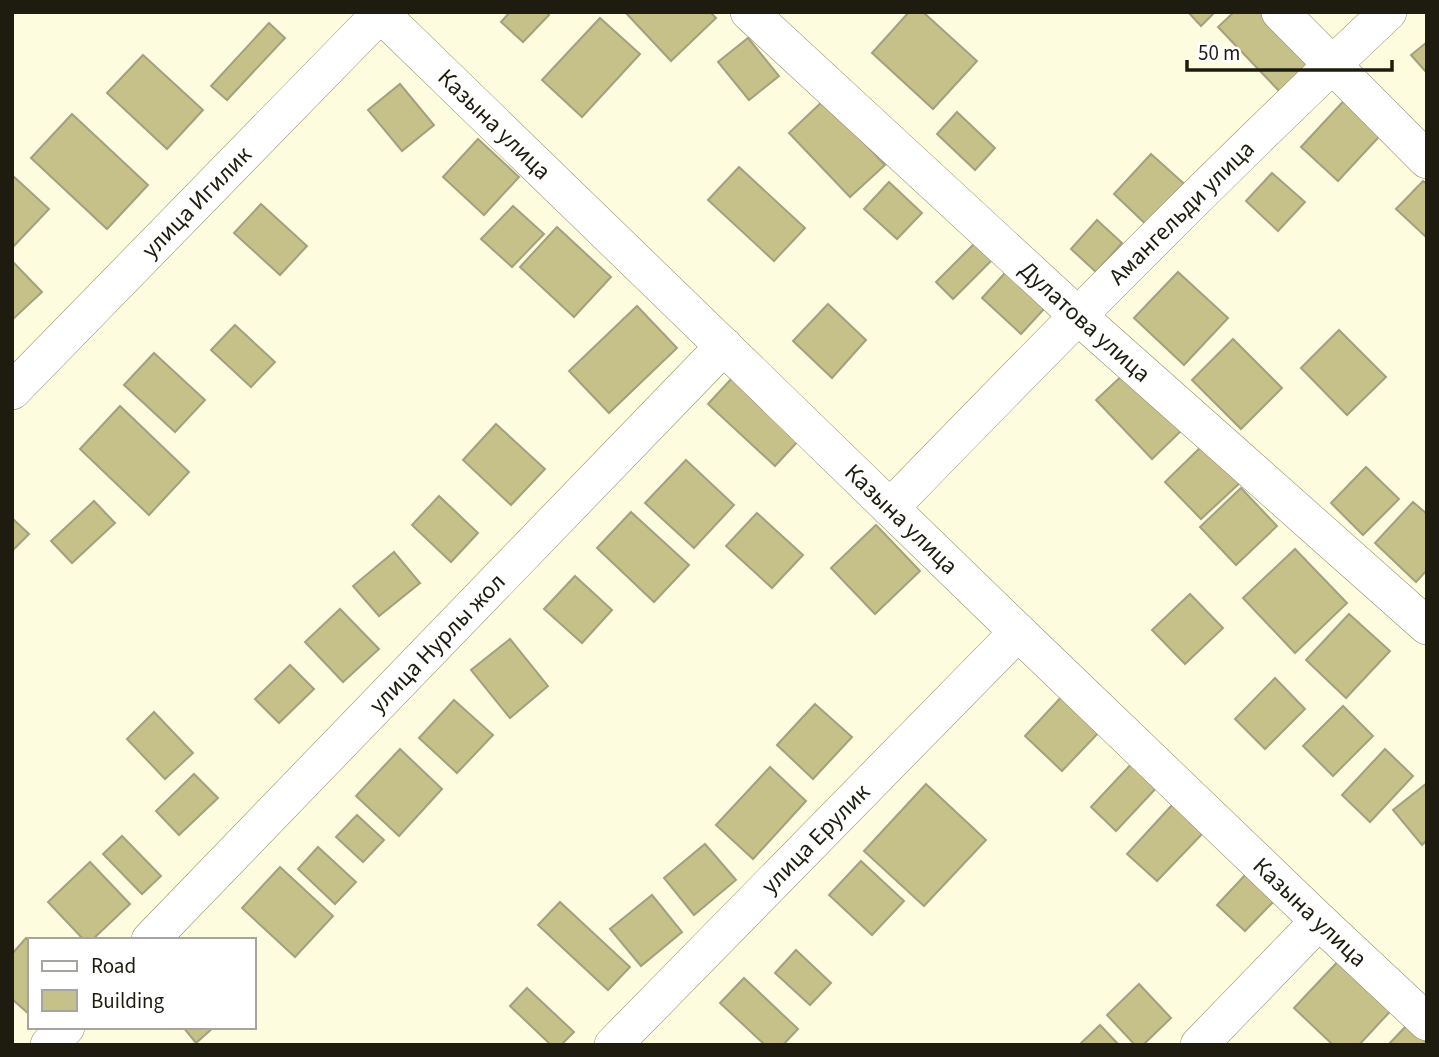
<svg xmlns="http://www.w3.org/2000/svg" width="1439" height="1057" font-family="'Source Sans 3',sans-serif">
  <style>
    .building { fill: #c6c188; stroke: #a3a07f; stroke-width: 2 }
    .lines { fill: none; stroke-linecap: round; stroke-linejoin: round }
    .minor-casing { stroke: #8e8b6a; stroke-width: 38 }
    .minor { stroke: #fff; stroke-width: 37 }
    .labels { text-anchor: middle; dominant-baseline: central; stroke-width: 5; stroke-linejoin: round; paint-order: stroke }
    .street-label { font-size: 24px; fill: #1e1c0f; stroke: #fff }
  </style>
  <rect width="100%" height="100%" fill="#fefcdf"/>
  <g class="building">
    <polygon points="510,12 546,12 549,15 523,42 501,22"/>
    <polygon points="625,12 710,12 716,18 671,61"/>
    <polygon points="909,12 923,12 977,61 933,109 872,53"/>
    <polygon points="1188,12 1215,12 1201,26"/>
    <polygon points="1234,12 1262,12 1313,64 1282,94 1218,27"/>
    <polygon points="600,18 640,54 582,117 542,80"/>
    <polygon points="269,23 285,38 227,100 211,86"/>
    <polygon points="748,38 779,76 749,100 718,62"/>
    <polygon points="1427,42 1427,73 1411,55"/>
    <polygon points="143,55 203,110 167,149 107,93"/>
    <polygon points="400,84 434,125 402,151 368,110"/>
    <polygon points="1352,92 1389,126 1338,181 1301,147"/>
    <polygon points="824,100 885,165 850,197 789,133"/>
    <polygon points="957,112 995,148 975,170 937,134"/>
    <polygon points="72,114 148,185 107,229 31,158"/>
    <polygon points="478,139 519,177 484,215 443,177"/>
    <polygon points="1151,154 1190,189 1152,230 1114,194"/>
    <polygon points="739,167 805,228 774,261 708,200"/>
    <polygon points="1272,173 1305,202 1278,231 1246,201"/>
    <polygon points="12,175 49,209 12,248"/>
    <polygon points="1423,181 1427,184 1427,238 1396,209"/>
    <polygon points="889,182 922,213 897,239 864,209"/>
    <polygon points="261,204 307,246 280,275 234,233"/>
    <polygon points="513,206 544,234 512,267 481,239"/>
    <polygon points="1097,220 1122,243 1096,272 1071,249"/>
    <polygon points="557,227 611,277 574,317 520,267"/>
    <polygon points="979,239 996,256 953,299 936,282"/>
    <polygon points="12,261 42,292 12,320"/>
    <polygon points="1016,261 1055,297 1021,334 982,298"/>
    <polygon points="1178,272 1228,318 1184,365 1134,318"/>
    <polygon points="828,304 866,340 832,378 793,341"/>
    <polygon points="637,306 677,348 609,413 569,371"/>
    <polygon points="235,325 275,362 251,387 211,350"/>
    <polygon points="1339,330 1386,377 1347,415 1301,368"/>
    <polygon points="1233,339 1282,388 1241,429 1192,380"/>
    <polygon points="154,353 205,400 175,432 124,385"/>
    <polygon points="1126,372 1182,430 1152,459 1096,400"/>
    <polygon points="733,377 800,439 775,466 708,404"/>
    <polygon points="120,406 189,472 149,515 80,449"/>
    <polygon points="496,424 545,469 511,505 463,460"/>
    <polygon points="1205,443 1242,481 1201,519 1165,482"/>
    <polygon points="686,460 734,505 694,548 645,503"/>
    <polygon points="1366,467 1399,499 1363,535 1331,503"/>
    <polygon points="1241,488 1277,526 1236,565 1200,527"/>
    <polygon points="439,496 478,533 451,562 412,525"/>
    <polygon points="94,501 115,523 72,563 51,541"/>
    <polygon points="1413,502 1427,514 1427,570 1416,582 1375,543"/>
    <polygon points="631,512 689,565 654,602 597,548"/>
    <polygon points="757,513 803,555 772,588 726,546"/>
    <polygon points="12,518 29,534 12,551"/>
    <polygon points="876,525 920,571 875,614 831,568"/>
    <polygon points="1295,549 1347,603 1295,653 1243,598"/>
    <polygon points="394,552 420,583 379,616 353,586"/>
    <polygon points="575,576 612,610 582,643 544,609"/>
    <polygon points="1190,594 1223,628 1185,664 1152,630"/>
    <polygon points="340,609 379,649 343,682 305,642"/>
    <polygon points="1349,614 1390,651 1346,698 1306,660"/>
    <polygon points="510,639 548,686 510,718 471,670"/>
    <polygon points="290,665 314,689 279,723 255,699"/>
    <polygon points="1275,678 1305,709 1265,749 1235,719"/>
    <polygon points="1065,693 1103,728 1062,771 1025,736"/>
    <polygon points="454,700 493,735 457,773 419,738"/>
    <polygon points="815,704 852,737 813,779 777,745"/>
    <polygon points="1343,706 1373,736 1333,776 1303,746"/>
    <polygon points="154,712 193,753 165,779 127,739"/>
    <polygon points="400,749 442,789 399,836 356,796"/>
    <polygon points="1385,749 1413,776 1370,822 1342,795"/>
    <polygon points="1135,760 1160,784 1116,831 1091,807"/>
    <polygon points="770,767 806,801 753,859 716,825"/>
    <polygon points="194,774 218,798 179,835 156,811"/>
    <polygon points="1427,783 1427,840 1422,845 1393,810"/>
    <polygon points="926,784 986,840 924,906 864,851"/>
    <polygon points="1173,804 1204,832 1157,881 1127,854"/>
    <polygon points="357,815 384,840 363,862 336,837"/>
    <polygon points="122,836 161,876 142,894 103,854"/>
    <polygon points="705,844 736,880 694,915 664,878"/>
    <polygon points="318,847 356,882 335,904 298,869"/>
    <polygon points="861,861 904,901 872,935 829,895"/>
    <polygon points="90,862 130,904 92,940 84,940 48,902"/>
    <polygon points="280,867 333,916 295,957 242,908"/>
    <polygon points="1248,872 1276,899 1245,931 1217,905"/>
    <polygon points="652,895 682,932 641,966 610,929"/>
    <polygon points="560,902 630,967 608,990 538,925"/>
    <polygon points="26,938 30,942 30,1015 12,999 12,954"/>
    <polygon points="796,950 831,983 810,1005 775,973"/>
    <polygon points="1344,955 1397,1004 1359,1045 1333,1045 1294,1008"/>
    <polygon points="744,978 798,1029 783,1045 765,1045 720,1003"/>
    <polygon points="1139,984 1171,1018 1143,1045 1135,1045 1107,1015"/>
    <polygon points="527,988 574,1032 561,1045 551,1045 510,1006"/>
    <polygon points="1100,1025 1119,1045 1079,1045"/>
    <polygon points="1407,1025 1427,1043 1427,1045 1388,1045"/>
    <polygon points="183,1027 214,1027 196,1043"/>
  </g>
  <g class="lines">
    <g class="minor-casing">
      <g id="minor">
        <path id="s1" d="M379 12 1018 632 1319 921 1427 1022"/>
        <path id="s2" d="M749 12 1077 315 1427 626"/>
        <polyline points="1280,12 1427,160"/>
        <path id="s3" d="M12 391 380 14"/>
        <path id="s4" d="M890 508C1053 340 1217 173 1388 12"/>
        <path id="s5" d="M150 940 724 346"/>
        <polyline points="49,1045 66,1027"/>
        <path id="s6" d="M613 1045 1018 632"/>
        <polyline points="1199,1045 1319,921"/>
      </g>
    </g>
    <use href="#minor" class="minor"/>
  </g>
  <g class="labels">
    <g class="street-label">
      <text stroke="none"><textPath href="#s1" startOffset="161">Казына улица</textPath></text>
      <text stroke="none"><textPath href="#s3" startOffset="264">улица Игилик</textPath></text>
      <text stroke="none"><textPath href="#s4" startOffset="415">Амангельди улица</textPath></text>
      <text stroke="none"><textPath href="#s2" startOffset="457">Дулатова улица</textPath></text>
      <text stroke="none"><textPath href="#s1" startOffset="728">Казына улица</textPath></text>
      <text stroke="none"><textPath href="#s5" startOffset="413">улица Нурлы жол</textPath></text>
      <text stroke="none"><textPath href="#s6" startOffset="289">улица Ерулик</textPath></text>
      <text stroke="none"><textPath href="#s1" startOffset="1295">Казына улица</textPath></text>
    </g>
  </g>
  <rect width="1439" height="1057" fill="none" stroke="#1e1c0f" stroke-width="28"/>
  <rect x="28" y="938" width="228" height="91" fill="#ffffff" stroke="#a5a49f" stroke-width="2"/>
  <rect x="42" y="961" width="35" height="10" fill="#ffffff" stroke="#a5a49f" stroke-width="2"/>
  <text x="91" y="973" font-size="21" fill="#1e1c0f">Road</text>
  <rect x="42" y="990" width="35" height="21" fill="#c6c188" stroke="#a5a49f" stroke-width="2"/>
  <text x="91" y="1008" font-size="21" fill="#1e1c0f">Building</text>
  <path d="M1187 60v10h205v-10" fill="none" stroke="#1e1c0f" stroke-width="3.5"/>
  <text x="1198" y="60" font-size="21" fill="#1e1c0f" stroke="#ffffff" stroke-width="5" paint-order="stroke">50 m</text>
</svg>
